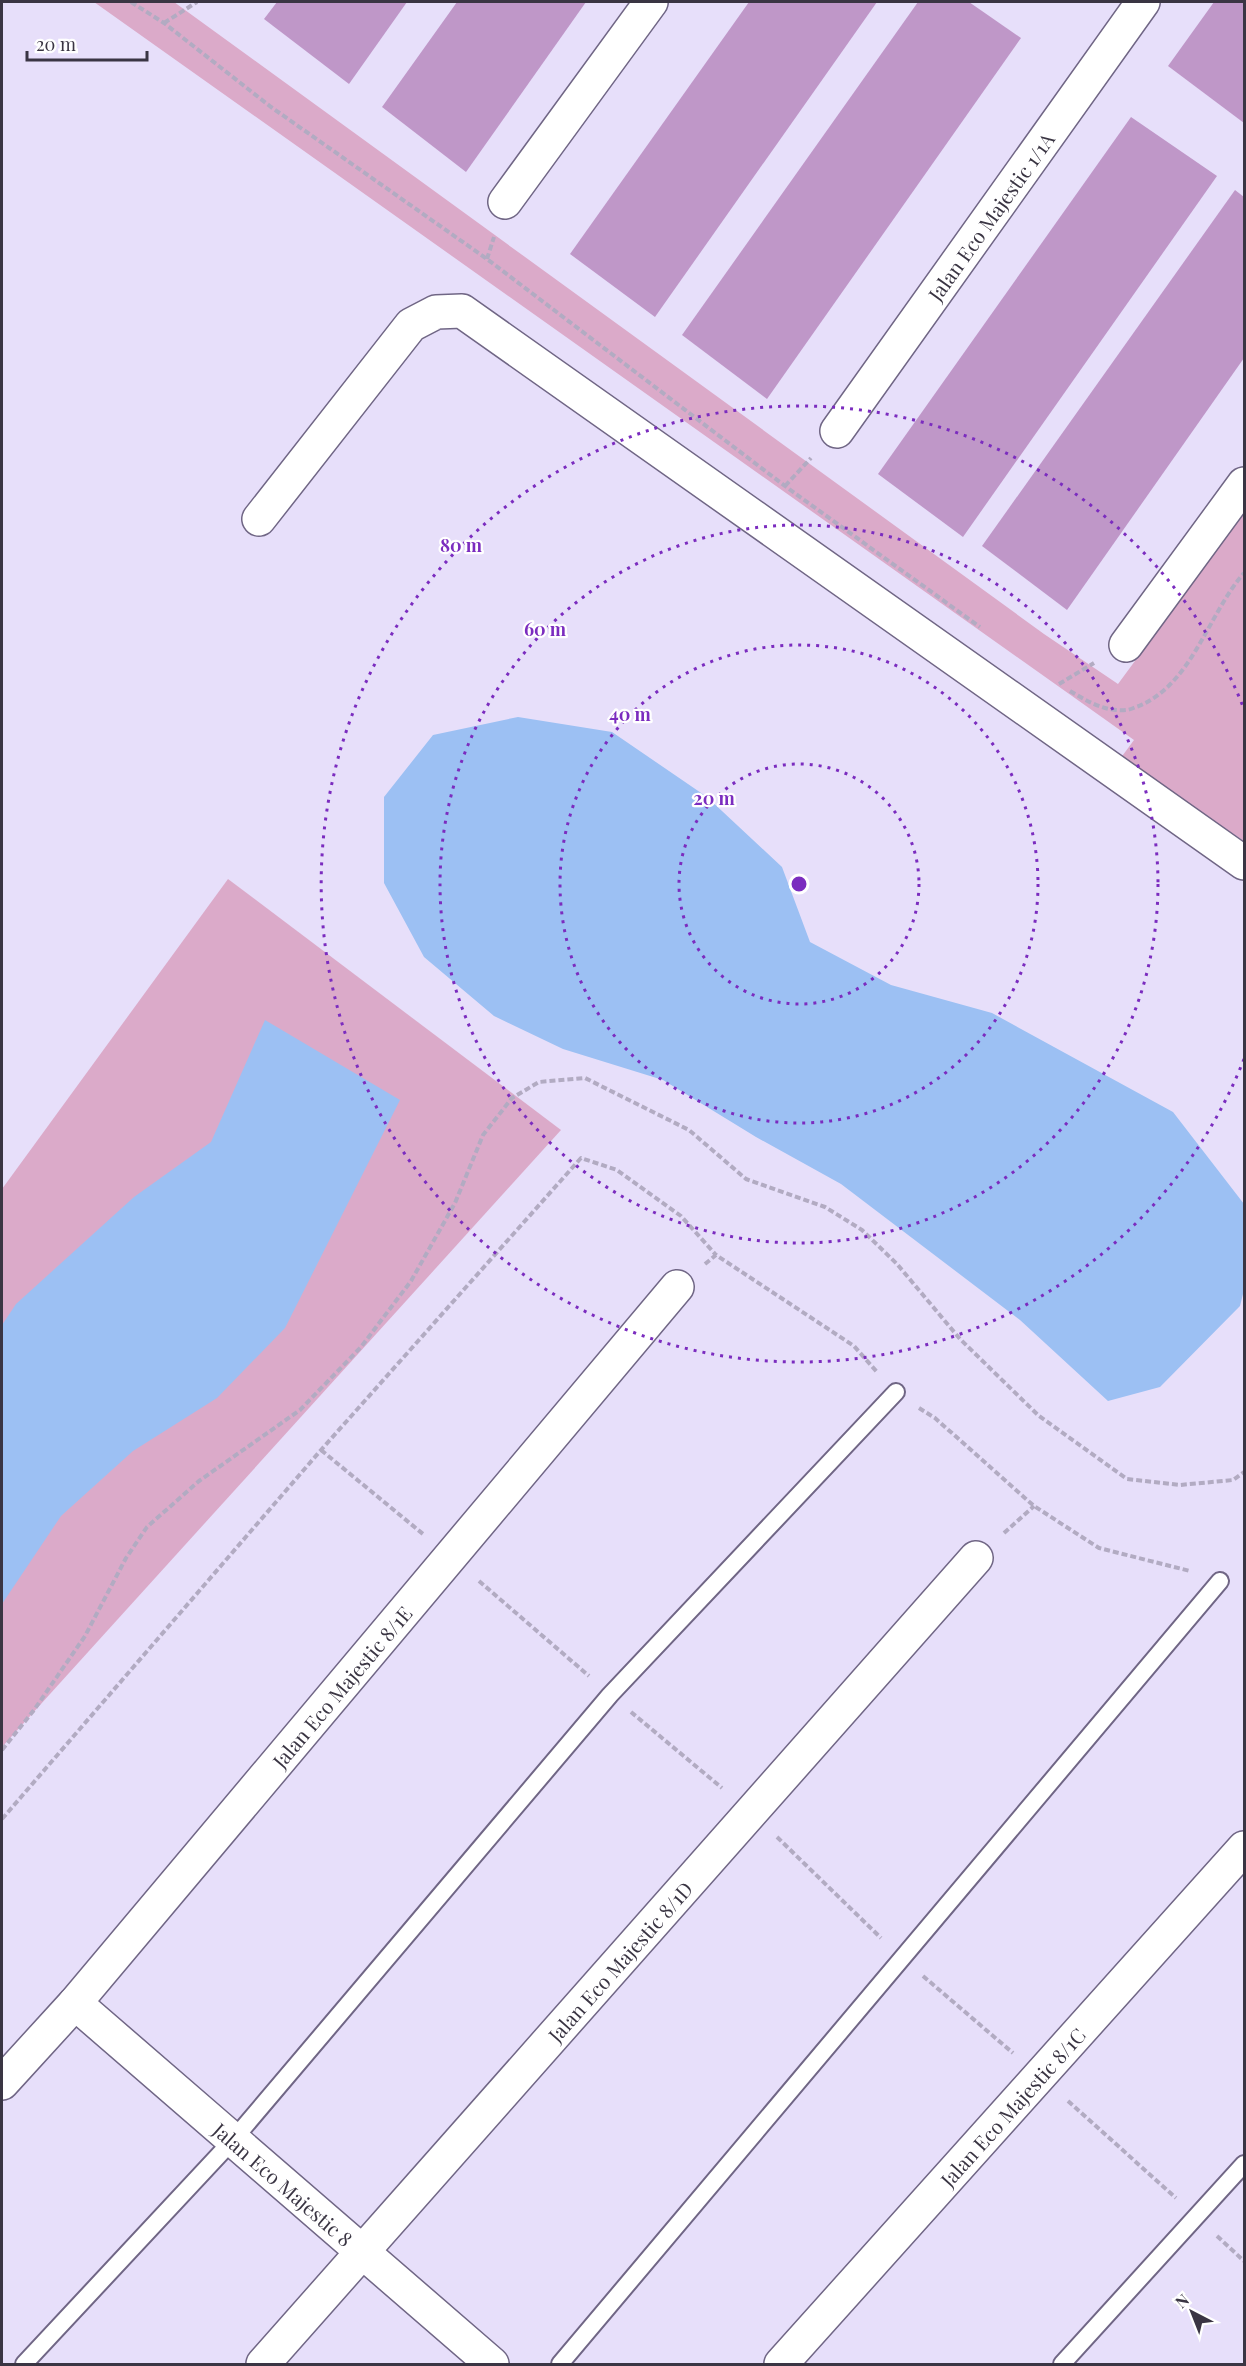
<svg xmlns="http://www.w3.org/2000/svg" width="1246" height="2366" font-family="'Playfair Display',serif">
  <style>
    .green { fill: #dbaac9 }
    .water { fill: #9cc0f3 }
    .building { fill: #bf97c8 }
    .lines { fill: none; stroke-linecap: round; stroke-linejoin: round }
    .service-casing { stroke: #706685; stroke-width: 20 }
    .minor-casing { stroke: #706685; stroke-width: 36 }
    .path { stroke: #b2abc2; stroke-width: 4; stroke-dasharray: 6 3; stroke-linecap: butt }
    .service { stroke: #fff; stroke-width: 16 }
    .minor { stroke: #fff; stroke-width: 33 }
    .ring { fill: none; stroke: #7b2cbf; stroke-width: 3; stroke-dasharray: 3 6 }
    .labels { text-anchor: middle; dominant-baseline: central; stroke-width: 4.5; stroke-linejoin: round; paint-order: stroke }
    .street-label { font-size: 20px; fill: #3a3543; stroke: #fff }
    .centre { fill: #7b2cbf; stroke: #fff; stroke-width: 3 }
    .ring-label { font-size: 18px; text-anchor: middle; font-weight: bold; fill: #7b2cbf; stroke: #fff; stroke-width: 4.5; stroke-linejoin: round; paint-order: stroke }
  </style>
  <rect width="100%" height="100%" fill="#e7dffa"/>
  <g class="green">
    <polygon points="94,2 174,2 1044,634 1118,684 1244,513 1244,841 1120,759 1134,740"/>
    <polygon points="228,879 561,1130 2,1747 2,1189"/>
  </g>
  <g class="water">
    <polygon points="518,717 612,732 707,797 782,867 810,942 891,985 992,1013 1173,1112 1244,1204 1244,1290 1240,1306 1160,1387 1108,1401 1020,1320 841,1184 756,1137 663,1080 563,1049 494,1016 424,957 384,883 384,797 433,735"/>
    <polygon points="265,1020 400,1100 285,1328 217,1398 133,1451 61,1516 2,1604 2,1325 16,1304 134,1197 211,1142"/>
  </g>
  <g class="building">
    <polygon points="277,2 407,2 349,84 264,19"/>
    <polygon points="457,2 586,2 466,172 382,107"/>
    <polygon points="749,2 877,2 655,317 570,254"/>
    <polygon points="918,2 969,2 1021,38 767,399 682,335"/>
    <polygon points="1214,2 1244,2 1244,123 1168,66"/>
    <polygon points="1131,117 1217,176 963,537 878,474"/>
    <polygon points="1235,190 1244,197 1244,358 1067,610 982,546"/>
  </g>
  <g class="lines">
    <g class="service-casing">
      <g id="service">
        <polyline points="24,2364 233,2140 610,1695 896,1392"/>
        <polyline points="560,2364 1220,1581"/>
        <polyline points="1062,2364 1244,2164"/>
      </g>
    </g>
    <g class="minor-casing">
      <g id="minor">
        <polyline points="505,202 651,2"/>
        <path id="s1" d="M837 431 1143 2"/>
        <polyline points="259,519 411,325 436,312 462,311 1244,863"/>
        <polyline points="1126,645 1244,484"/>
        <path id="s2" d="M75 2003 492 2364"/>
        <path id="s3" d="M2 2083 75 2003 677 1287"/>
        <path id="s4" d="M263 2364 976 1558"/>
        <path id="s5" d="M781 2364 1244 1848"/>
      </g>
    </g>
    <g class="path">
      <polyline points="131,2 164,23 271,107 487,259 785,486 980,627"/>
      <polyline points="164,23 197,2"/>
      <polyline points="487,259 494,237"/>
      <polyline points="785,486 811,458"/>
      <polyline points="1059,684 1094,663"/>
      <path d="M1070 691C1087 701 1105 712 1126 710 1130 710 1135 707 1139 706 1193 683 1208 614 1244 573"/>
      <polyline points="705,1264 716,1255 854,1346 877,1372"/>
      <polyline points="919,1408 935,1418 1034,1506 1099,1548 1190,1571"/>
      <polyline points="321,1450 423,1534"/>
      <polyline points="1004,1533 1034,1506"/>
      <polyline points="479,1581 589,1676"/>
      <polyline points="631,1712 722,1788"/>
      <polyline points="2,1750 34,1710 85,1636 126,1558 147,1527 199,1481 300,1410 361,1347 411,1281 455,1203 483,1135 512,1098 539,1082 585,1078 689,1130 746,1179 825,1207 862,1230 897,1264 960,1339 1039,1416 1127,1479 1180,1485 1233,1480 1244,1472"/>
      <polyline points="2,1819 321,1450 581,1158 617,1170 681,1216 716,1255"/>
      <polyline points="777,1837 881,1938"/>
      <polyline points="923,1976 1013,2053"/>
      <polyline points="1068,2101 1176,2198"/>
      <polyline points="1217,2236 1244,2261"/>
    </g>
    <use href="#service" class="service"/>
    <use href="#minor" class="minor"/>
  </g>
  <g class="ring">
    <circle cx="799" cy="884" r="120"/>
    <circle cx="799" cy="884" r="239"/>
    <circle cx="799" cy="884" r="359"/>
    <path d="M1244 1059A478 478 0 1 1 1244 709"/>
  </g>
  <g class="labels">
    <g class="street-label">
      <text stroke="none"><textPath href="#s1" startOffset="264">Jalan Eco Majestic 1/1A</textPath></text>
      <text stroke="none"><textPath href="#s3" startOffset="522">Jalan Eco Majestic 8/1E</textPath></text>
      <text stroke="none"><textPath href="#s4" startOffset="538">Jalan Eco Majestic 8/1D</textPath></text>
      <text stroke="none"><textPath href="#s5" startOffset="346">Jalan Eco Majestic 8/1C</textPath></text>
      <text stroke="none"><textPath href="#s2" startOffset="276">Jalan Eco Majestic 8</textPath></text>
    </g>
  </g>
  <circle cx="799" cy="884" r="9" class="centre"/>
  <g class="ring-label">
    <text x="461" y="552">80 m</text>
    <text x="545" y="636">60 m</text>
    <text x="630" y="721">40 m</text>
    <text x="714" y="805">20 m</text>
  </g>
  <rect width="1246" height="2366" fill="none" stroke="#3a3543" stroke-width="6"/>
  <g transform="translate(1192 2312) rotate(318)" stroke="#ffffff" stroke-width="4.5" paint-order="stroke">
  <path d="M0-4.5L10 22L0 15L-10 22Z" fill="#3a3543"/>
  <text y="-9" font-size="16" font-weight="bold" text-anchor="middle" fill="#3a3543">N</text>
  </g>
  <path d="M27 51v9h120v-9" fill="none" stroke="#3a3543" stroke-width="3"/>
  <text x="36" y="51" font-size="18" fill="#3a3543" stroke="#ffffff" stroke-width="4.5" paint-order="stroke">20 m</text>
</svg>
